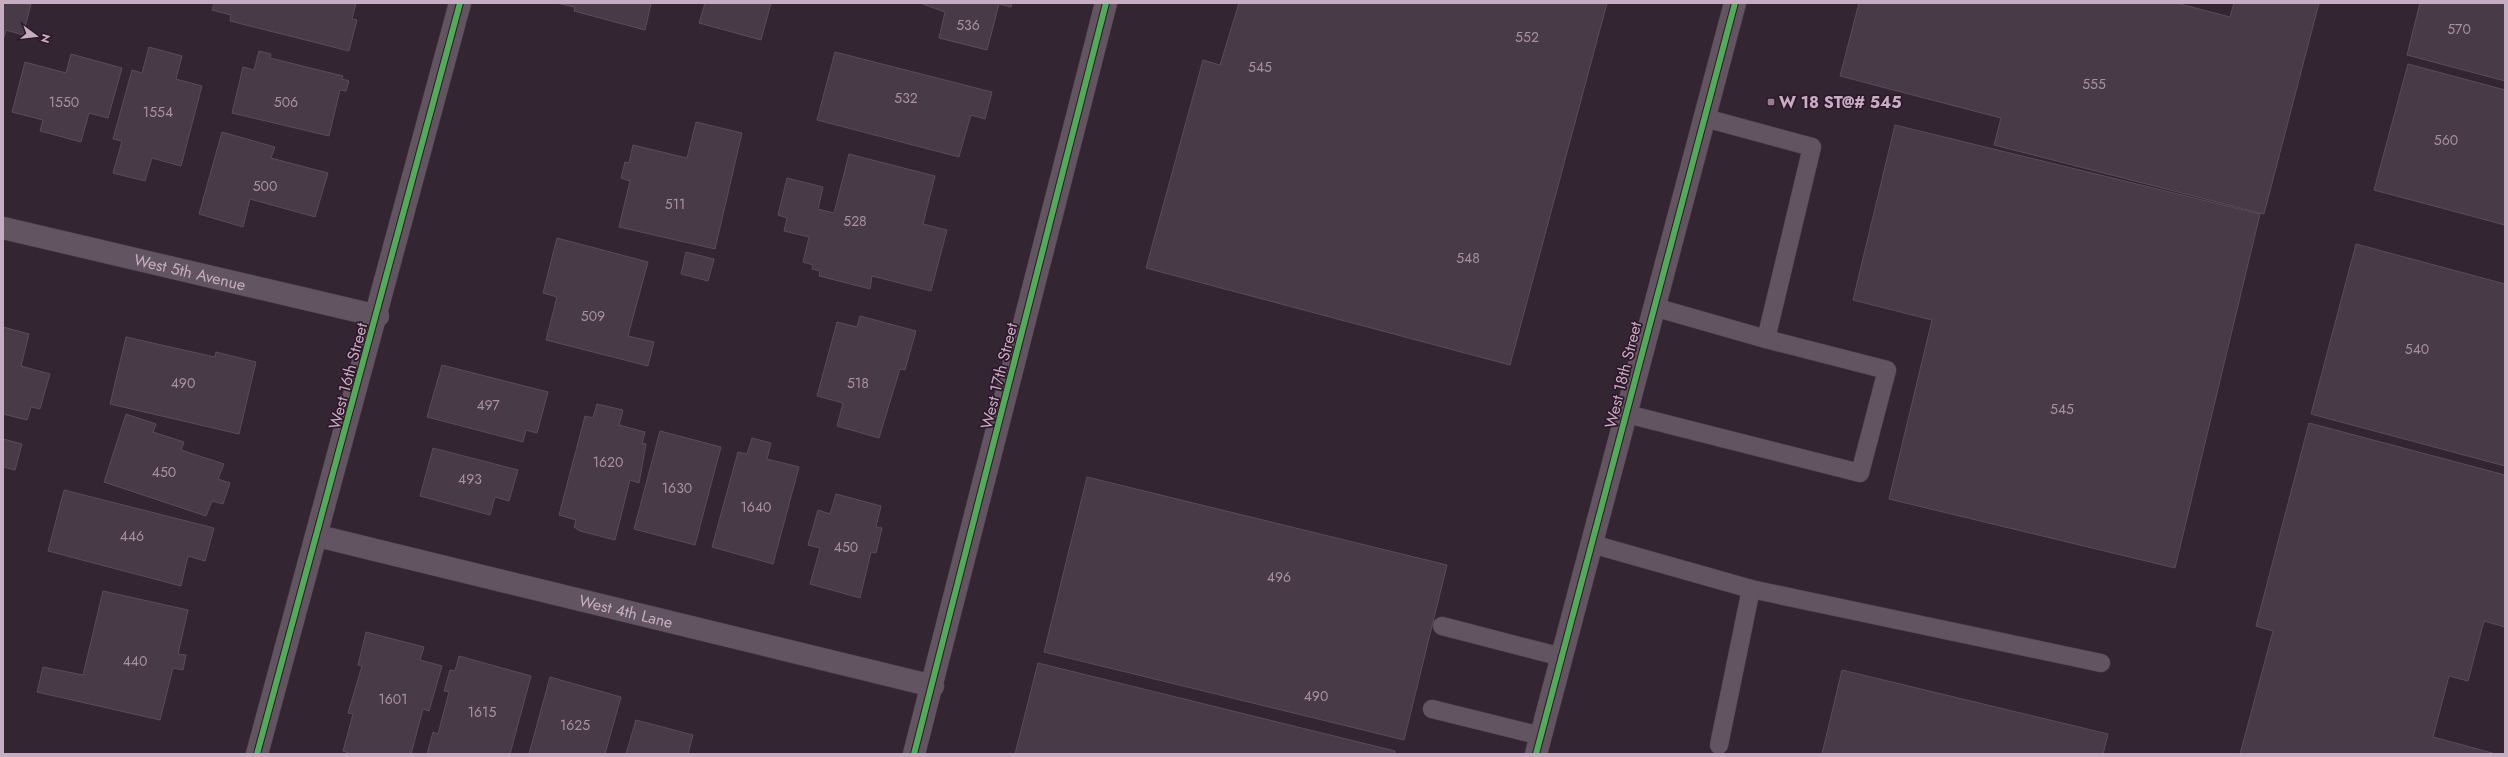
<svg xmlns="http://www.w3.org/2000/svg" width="2508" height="757" font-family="Jost,sans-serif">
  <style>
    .building { fill: #483a46; stroke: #5c4c59 }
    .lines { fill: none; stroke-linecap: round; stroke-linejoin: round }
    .service-casing { stroke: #4d414b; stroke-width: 19 }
    .minor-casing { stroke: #4d414b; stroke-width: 23 }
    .tertiary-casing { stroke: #4d414b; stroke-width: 23 }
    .service { stroke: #625460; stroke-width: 18 }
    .minor { stroke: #625460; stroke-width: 22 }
    .tertiary { stroke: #625460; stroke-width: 22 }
    .cycleway-casing { stroke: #2f182b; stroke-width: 8 }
    .cycleway { stroke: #51ab58; stroke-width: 6 }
    .poi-dot { fill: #947d90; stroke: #2f182b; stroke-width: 1.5 }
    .labels { text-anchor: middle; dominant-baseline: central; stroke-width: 3.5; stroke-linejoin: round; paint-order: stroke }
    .number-label { font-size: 14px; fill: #a790a3 }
    .poi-label { font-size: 16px; font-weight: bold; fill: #c7adc2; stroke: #2f182b; text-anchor: start }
    .street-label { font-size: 16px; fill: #c7adc2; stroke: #2f182b }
  </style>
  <rect width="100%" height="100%" fill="#342532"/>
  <g class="building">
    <polygon points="3,3 31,4 23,35 6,30 3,40"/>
    <polygon points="214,3 356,3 352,19 357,20 349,51 230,21 231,15 212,10"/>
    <polygon points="556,3 646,3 651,4 645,30 574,11 575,7"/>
    <polygon points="705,3 771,3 761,40 699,23"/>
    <polygon points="920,3 1012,3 1011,7 999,4 987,50 939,38 945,12"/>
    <polygon points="1239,3 1607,3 1510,365 1146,268 1203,60 1220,65"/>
    <polygon points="1859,3 2176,3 2230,17 2234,3 2319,3 2264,214 1994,145 2001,118 1840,76"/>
    <polygon points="2420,3 2505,3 2505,81 2407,55"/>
    <polygon points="149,47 182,56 176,79 202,86 181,166 152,158 145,181 113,173 122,141 113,139 132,70 142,73"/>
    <polygon points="259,51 271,54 270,58 343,76 342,79 349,81 346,91 340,90 329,136 232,113 243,67 254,70"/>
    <polygon points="835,52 992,92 985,119 971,115 959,157 817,120"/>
    <polygon points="71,54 122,68 108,118 89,113 81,142 40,131 43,120 12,112 25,62 66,73"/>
    <polygon points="2408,64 2505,90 2505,225 2374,190"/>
    <polygon points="696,122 742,133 715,249 619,227 630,181 621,178 625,162 629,163 633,145 687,158"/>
    <polygon points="1895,125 2260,214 2175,568 1889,499 1932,320 1853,300"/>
    <polygon points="222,132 275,147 271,158 328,173 315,217 250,199 243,227 199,214"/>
    <polygon points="849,154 935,176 923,224 947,230 931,291 872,276 870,289 819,276 820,271 812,269 813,265 803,262 809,237 784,231 787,218 778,215 787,178 823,187 818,209 834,213"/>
    <polygon points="557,238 648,262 628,336 654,342 648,366 546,340 557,297 543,293"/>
    <polygon points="2356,244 2505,284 2505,466 2311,414"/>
    <polygon points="686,252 714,259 708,281 681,274"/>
    <polygon points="860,316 916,331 905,370 900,369 879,438 837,426 843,403 817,396 837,322 857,327"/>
    <polygon points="3,327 29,334 21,366 50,374 40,409 31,407 27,420 3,414"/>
    <polygon points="126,337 215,357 216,352 256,362 239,434 110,404"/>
    <polygon points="442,365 548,392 537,433 526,430 523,442 427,417"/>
    <polygon points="597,404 623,410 619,425 645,432 642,443 646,444 639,483 630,480 615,540 580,531 574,527 576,520 559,515 585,416 593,418"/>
    <polygon points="126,414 156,424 153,432 184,442 181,450 224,464 218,479 230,483 223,504 212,501 206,516 104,482"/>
    <polygon points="2309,423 2505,475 2505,627 2484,621 2468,681 2449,676 2433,737 2496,754 2240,754 2273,631 2256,626"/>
    <polygon points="660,431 721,447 695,545 634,529"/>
    <polygon points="752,438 771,443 767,459 799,467 773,564 712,547 738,452 747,454"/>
    <polygon points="3,439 22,444 15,470 3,467"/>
    <polygon points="433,448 518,470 509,501 495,497 490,515 420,496"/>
    <polygon points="1087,477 1447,565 1404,740 1044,652"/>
    <polygon points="64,490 214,528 205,561 188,556 181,586 48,551"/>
    <polygon points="836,494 881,506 876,527 882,528 876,553 871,552 860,598 810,584 820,548 808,545 818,510 830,514"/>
    <polygon points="103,591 188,610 178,654 186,655 183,670 173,668 160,720 37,692 43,667 83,675"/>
    <polygon points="366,632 424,647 420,660 442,666 429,711 423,709 411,754 352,754 343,751 353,714 348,713 362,666 358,665"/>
    <polygon points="459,656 531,676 510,754 427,754 433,732 438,734 449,692 444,691 450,670 455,671"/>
    <polygon points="1038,663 1395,751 1395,754 1015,754"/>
    <polygon points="1842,670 2108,734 2103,754 1822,754"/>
    <polygon points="550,677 621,697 605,754 529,754"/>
    <polygon points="636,720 693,735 688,754 626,754"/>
  </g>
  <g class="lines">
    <g class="service-casing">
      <g id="service">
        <polyline points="1705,118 1812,147 1766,339"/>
        <polyline points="1627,414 1860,473 1887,370 1766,339 1654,307"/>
        <polyline points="1592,544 1751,589 2101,663"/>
        <polyline points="1442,626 1562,657"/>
        <polyline points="1432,709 1541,736"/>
        <polyline points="1719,745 1751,589"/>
      </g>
    </g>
    <g class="minor-casing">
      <g id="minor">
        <path id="s1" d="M3 228 378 316"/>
        <path id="s2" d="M318 536 933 686"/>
        <polyline points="914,754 1106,3"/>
        <polyline points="1536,754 1735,3"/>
      </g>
    </g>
    <g class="tertiary-casing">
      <polyline id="tertiary" points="257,754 460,3"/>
    </g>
    <use href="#service" class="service"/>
    <use href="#minor" class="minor"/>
    <use href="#tertiary" class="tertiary"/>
    <g class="cycleway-casing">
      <g id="cycleway">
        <polyline points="257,754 460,3"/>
        <polyline points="914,754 1106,3"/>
        <polyline points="1536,754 1735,3"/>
      </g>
    </g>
    <use href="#cycleway" class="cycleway"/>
  </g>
  <rect class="poi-dot" x="1767" y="98" width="8" height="8" rx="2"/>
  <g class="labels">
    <g class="number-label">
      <text x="968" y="25">536</text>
      <text x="2459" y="29">570</text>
      <text x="1527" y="37">552</text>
      <text x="1260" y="67">545</text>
      <text x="2094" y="84">555</text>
      <text x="906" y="98">532</text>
      <text x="64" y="102">1550</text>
      <text x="286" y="102">506</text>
      <text x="158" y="112">1554</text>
      <text x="2446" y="140">560</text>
      <text x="265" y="186">500</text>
      <text x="675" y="204">511</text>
      <text x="855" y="221">528</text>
      <text x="1468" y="258">548</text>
      <text x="593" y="316">509</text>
      <text x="2417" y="349">540</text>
      <text x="183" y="383">490</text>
      <text x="858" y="383">518</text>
      <text x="488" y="405">497</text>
      <text x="2062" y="409">545</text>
      <text x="608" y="462">1620</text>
      <text x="164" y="472">450</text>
      <text x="470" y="479">493</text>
      <text x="677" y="488">1630</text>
      <text x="756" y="507">1640</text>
      <text x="132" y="536">446</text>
      <text x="846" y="547">450</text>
      <text x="1279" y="577">496</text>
      <text x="135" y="661">440</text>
      <text x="1316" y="696">490</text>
      <text x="393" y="699">1601</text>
      <text x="482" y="712">1615</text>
      <text x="575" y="725">1625</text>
    </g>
    <g class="poi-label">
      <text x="1779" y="102">W 18 ST@# 545</text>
    </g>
    <g class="street-label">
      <text stroke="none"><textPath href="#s1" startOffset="192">West 5th Avenue</textPath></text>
      <text transform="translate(1623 375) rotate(-76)">West 18th Street</text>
      <text transform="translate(348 376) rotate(-75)">West 16th Street</text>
      <text transform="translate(999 376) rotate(-76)">West 17th Street</text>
      <text stroke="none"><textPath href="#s2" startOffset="317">West 4th Lane</textPath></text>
    </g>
  </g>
  <rect width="2508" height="757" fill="none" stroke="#c7adc2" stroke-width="8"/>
  <g transform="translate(36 36) rotate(105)" stroke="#2f182b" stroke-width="3" paint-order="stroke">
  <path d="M0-3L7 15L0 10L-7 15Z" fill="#c7adc2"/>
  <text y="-6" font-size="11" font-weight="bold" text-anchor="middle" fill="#c7adc2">N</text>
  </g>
</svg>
